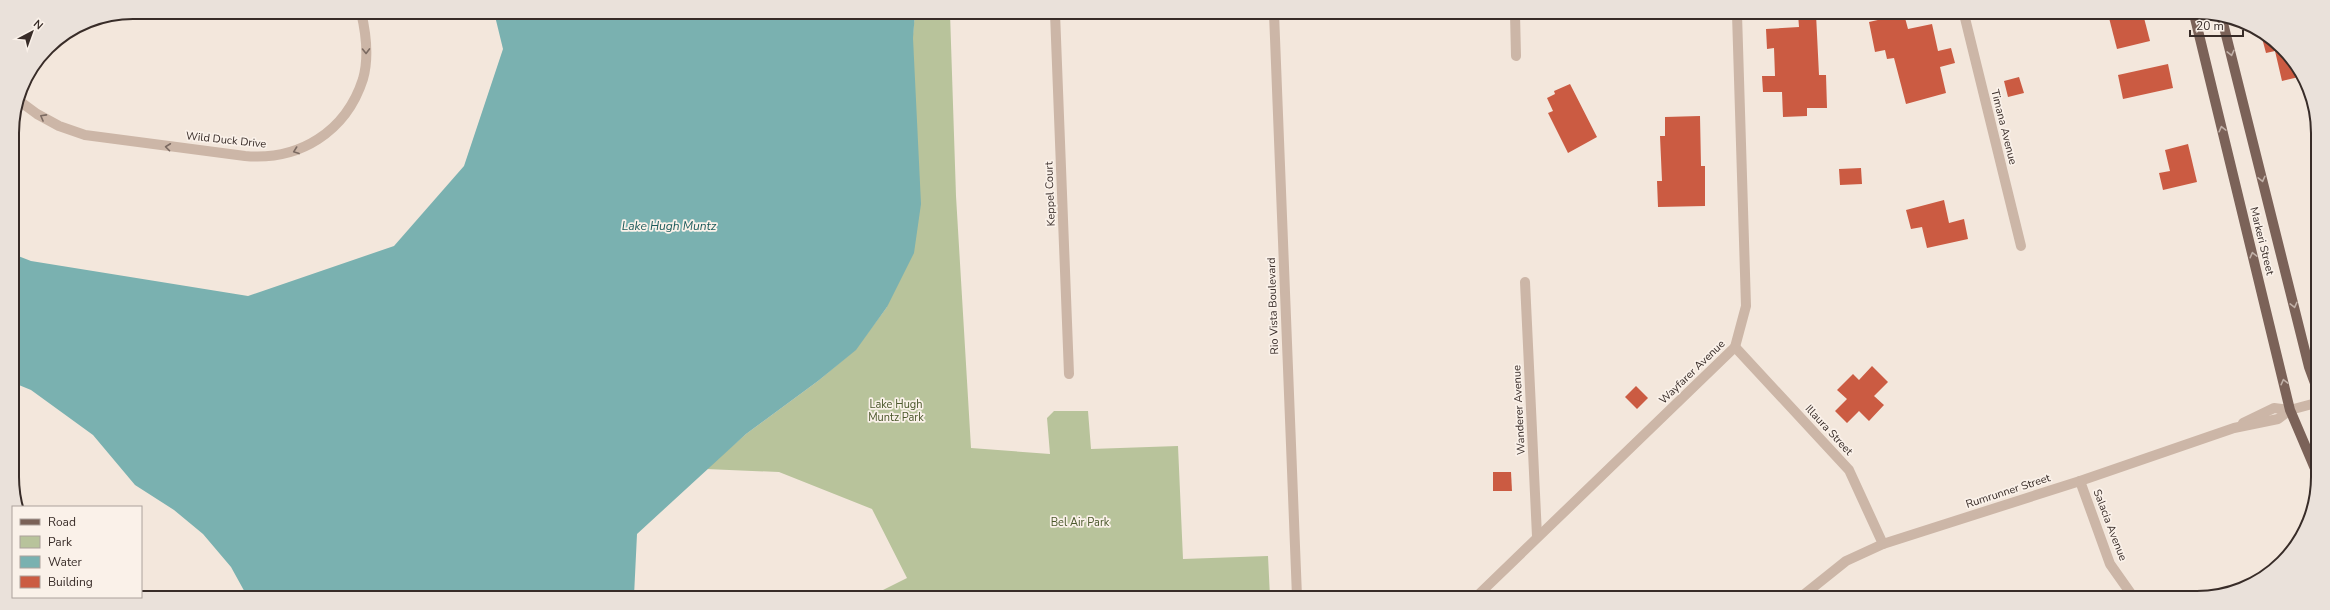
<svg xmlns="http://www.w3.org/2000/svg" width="2330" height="610" font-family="'Nunito Sans',sans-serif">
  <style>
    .green { fill: #b8c39b }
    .water { fill: #7ab1b0 }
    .building { fill: #cb5b42 }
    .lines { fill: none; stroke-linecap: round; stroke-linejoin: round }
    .minor { stroke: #ccb6a7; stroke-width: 10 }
    .major { stroke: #7b6258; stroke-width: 10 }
    .oneway { stroke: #7b6a61 }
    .oneway2 { stroke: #c1b1a8 }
    .labels { text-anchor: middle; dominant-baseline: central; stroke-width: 3.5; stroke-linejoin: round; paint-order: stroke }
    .street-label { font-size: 11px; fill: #382c28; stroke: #faf1e9 }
    .park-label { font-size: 11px; fill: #4a572b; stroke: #faf1e9 }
    .water-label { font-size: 12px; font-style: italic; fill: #1c5b5b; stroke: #faf1e9 }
    .rim { fill: none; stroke: #382c28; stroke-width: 2 }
  </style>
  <rect width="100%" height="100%" fill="#f3e7dc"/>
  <polygon class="green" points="915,13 950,13 956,196 971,448 1050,454 1047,418 1054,411 1088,411 1091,449 1178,446 1183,559 1268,556 1270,597 871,596 907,578 872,509 779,472 706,469 746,434 818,381 855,350 887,307"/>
  <polygon class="water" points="494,12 915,13 913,38 921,204 914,253 887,307 856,350 818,381 746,434 637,534 634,596 247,596 231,567 203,534 174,510 135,485 93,435 31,390 14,383 13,254 31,261 248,296 394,246 464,166 503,49"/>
  <g class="building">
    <polygon points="1798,14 1816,14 1819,75 1826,75 1827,108 1807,108 1807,116 1783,117 1782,92 1763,92 1762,76 1775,76 1774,48 1767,49 1766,29 1799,27"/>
    <polygon points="1904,14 1908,29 1932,24 1938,51 1951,48 1955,63 1940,67 1946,93 1906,104 1894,58 1887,59 1885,50 1875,52 1869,22"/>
    <polygon points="2108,14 2143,14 2150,41 2117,49"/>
    <polygon points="2268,36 2283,48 2303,76 2282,81 2275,51 2266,53 2262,38"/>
    <polygon points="2168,64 2173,88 2123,99 2118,75"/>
    <polygon points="2019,77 2024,93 2008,97 2004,81"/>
    <polygon points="1570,84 1597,137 1568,153 1548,113 1553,111 1547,98 1555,94 1554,91"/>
    <polygon points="1700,116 1701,166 1705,166 1705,206 1658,207 1657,181 1662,181 1660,136 1665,136 1665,117"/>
    <polygon points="2188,144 2197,182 2163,190 2159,173 2170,171 2165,150"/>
    <polygon points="1861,168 1862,184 1840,185 1839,169"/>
    <polygon points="1944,200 1949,223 1964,219 1968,239 1927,248 1922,227 1911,229 1906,210"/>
    <polygon points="1872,366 1888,382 1874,396 1884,405 1869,421 1859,411 1847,423 1835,411 1847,399 1837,390 1853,374 1859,380"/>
    <polygon points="1636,386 1648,398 1637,409 1625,397"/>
    <polygon points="1493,472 1511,472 1512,491 1493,491"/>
  </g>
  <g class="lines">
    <g class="minor">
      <polyline points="1055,13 1069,374"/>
      <polyline points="1274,13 1297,597"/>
      <polyline points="1515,14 1516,56"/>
      <polyline points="1964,14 2021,246"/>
      <path d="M18 100 37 114 59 126 85 135 245 156C299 161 346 132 363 79 369 58 366 33 361 12"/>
      <polyline points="1525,282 1537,536"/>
      <polyline points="1735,347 1849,470 1883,544"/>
      <polyline points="2243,423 2274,408 2290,410 2316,403"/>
      <polyline points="2080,481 2110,564 2134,598"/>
      <polyline points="1476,597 1735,347 1746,306 1737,14"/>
      <polyline points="1801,597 1846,561 1883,544 2080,481 2234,428 2278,419 2290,410"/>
    </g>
    <g class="major">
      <polyline points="2194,14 2290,410 2316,471"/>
      <polyline points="2221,15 2309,367 2316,386"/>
    </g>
  </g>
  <defs><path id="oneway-chevron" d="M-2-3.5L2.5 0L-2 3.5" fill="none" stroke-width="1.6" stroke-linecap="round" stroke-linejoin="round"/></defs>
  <g class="oneway">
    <use href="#oneway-chevron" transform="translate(366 51) rotate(89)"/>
    <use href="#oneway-chevron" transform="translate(43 117) rotate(-151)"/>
    <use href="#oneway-chevron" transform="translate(168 147) rotate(-173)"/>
    <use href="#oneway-chevron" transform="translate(296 151) rotate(160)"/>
  </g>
  <g class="oneway2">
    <use href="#oneway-chevron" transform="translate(2231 53) rotate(76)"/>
    <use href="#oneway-chevron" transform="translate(2222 129) rotate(-104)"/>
    <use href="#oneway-chevron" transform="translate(2262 179) rotate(76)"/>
    <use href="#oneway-chevron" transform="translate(2253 255) rotate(-104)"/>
    <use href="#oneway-chevron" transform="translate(2294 305) rotate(76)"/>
    <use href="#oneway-chevron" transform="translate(2284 382) rotate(-104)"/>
  </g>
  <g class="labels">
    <g class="street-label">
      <text transform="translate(2004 127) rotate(76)">Timana Avenue</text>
      <text transform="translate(226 140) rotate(6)">Wild Duck Drive</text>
      <text transform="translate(1050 194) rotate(-92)">Keppel Court</text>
      <text transform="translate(2262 241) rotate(76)">Markeri Street</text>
      <text transform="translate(1273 306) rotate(-92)">Rio Vista Boulevard</text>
      <text transform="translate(1692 372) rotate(-44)">Wayfarer Avenue</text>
      <text transform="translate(1519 410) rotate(-93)">Wanderer Avenue</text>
      <text transform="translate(1829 430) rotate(47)">Illaura Street</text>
      <text transform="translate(2008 491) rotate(-18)">Rumrunner Street</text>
      <text transform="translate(2110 525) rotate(69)">Salacia Avenue</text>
    </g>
    <g class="park-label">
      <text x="896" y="404">Lake Hugh<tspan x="896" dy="13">Muntz Park</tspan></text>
      <text x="1080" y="522">Bel Air Park</text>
    </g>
    <g class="water-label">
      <text x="669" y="226">Lake Hugh Muntz</text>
    </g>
  </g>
  <path d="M0 0H2330V610H0ZM133 19H2197A114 114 0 0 1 2311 133V477A114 114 0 0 1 2197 591H133A114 114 0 0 1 19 477V133A114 114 0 0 1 133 19Z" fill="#eae1da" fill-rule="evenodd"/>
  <path class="rim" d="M133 19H2197A114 114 0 0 1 2311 133V477A114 114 0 0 1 2197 591H133A114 114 0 0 1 19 477V133A114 114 0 0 1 133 19Z"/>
  <rect x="12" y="506" width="130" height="92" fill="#faf1e9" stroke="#aca29c"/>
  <rect x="20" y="519" width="20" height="6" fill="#7b6258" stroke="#aca29c"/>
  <text x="48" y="526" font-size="12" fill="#382c28">Road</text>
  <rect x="20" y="536" width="20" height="12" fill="#b8c39b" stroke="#aca29c"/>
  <text x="48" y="546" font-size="12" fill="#382c28">Park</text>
  <rect x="20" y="556" width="20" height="12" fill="#7ab1b0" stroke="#aca29c"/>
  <text x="48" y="566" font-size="12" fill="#382c28">Water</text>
  <rect x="20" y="576" width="20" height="12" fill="#cb5b42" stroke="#aca29c"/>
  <text x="48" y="586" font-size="12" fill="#382c28">Building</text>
  <g transform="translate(32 32) rotate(41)" stroke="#faf1e9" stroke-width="3" paint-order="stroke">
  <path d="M0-3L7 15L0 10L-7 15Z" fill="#382c28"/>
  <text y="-6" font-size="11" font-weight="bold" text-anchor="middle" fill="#382c28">N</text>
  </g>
  <path d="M2190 30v6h53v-6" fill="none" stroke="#382c28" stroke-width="2"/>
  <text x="2196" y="30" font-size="12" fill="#382c28" stroke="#faf1e9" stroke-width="3" paint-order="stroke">20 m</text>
</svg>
